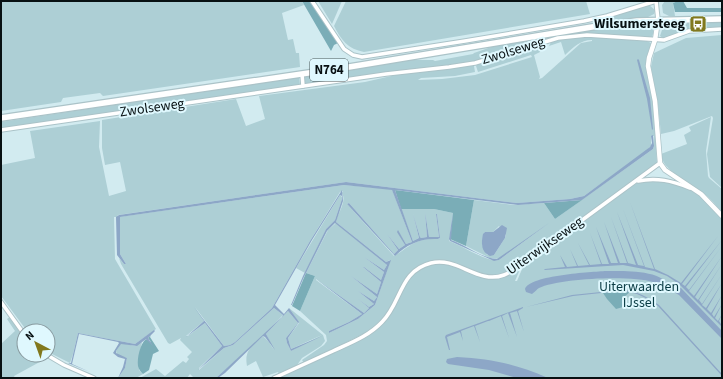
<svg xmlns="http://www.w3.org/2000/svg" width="723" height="379" font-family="'Source Sans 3',sans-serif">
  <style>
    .green { fill: #adcfd5; fill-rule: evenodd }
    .forest { fill: #7aadb7 }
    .water { fill: #8da7c7 }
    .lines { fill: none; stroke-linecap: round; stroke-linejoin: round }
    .minor-casing { stroke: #abc3c8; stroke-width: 5.5 }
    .tertiary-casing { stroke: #abc3c8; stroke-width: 6 }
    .primary-casing { stroke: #abc3c8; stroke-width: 8 }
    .minor { stroke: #fff; stroke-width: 3.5 }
    .tertiary { stroke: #fff; stroke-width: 4.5 }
    .primary { stroke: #fff; stroke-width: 5.5 }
    .labels { text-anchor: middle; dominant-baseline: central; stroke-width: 4; stroke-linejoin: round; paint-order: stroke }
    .shield { fill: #dff8fe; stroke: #485659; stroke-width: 1 }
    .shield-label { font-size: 13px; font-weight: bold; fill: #071012 }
    .poi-label { font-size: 14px; font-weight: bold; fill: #071012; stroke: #dff8fe; text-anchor: end }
    .street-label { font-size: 14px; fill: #071012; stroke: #dff8fe }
    .park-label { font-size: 14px; fill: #093b43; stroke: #dff8fe }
  </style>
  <rect width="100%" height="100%" fill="#d2ebf0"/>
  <g class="green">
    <polygon points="1,1 302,1 304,5 282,13 288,40 293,39 296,53 299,53 300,67 103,96 100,93 63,98 61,102 1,111"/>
    <polygon points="318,1 342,1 332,24"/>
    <path d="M346 1H586L590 14 364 52C348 49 341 40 334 26Z"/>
    <polygon points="665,1 678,1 673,3 675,16 669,16 663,13 662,5"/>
    <polygon points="649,5 655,10 654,14 648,17 590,22"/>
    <polygon points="722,22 722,27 688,30 668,38 663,38 660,36 663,27 666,24 699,24"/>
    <path d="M648 23H650C653 28 655 33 651 38L582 34 565 35 539 41 469 63 305 84 304 76 402 60H433L435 61 473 54 474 53 497 45 565 33Z"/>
    <polygon points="722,35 722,188 710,177 707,154 713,118 712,116 674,131 661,134 658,105 651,67 654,53 686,38"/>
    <path d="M588 37 647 41 651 43 646 67 654 103 657 163 511 271 497 276H488L437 261 412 272 386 316 371 330 304 363 302 360 324 345 327 341 326 335 300 311 315 276 306 273 328 230 336 223 387 265 384 270 364 257 384 272 381 280 364 267H363L381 282 377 294 351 276 377 297 374 301 358 291 374 304 369 307 358 299 369 308 364 313 316 279V280L362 314 349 322 329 331V333L358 319 375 305 389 265 390 260 386 262 336 222C338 212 347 202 342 193L343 191 340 192 310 241 272 308 235 342 230 345 224 346 195 307 204 321 186 336H188L205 323 222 346 199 368V370L224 348 233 345 274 308 283 315 267 332 216 378H194L190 374 187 378H140L156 369 165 376 183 361 186 363 189 359 187 357 192 352 180 340 181 338 170 344 168 343 121 264 119 258 124 264H126L120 254 119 217 344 185 390 189 392 190 393 192 412 242 406 244 398 231 405 245 399 249 387 234 398 250 394 254 349 203 347 204 394 256C412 245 415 238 438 239L440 238 437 214H436L439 237H429L425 212 427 237 421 238 420 237 413 214 419 238 413 241 401 209H434L453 213 449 241C461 245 488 263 499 260L549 223 499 259 490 258 466 246 474 200 514 205 544 203 555 219 653 149 654 146V136H651V146L646 151 584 196 570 199 517 203 346 182 118 215 117 217H114L115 259 156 329 135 344 78 333 73 354 70 363 48 352V331H27L1 296V165L35 158 30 131 100 121 99 147 109 196 126 191 120 162 105 165 102 148V120L236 99 246 126 265 119 259 96 365 82 400 74 471 64 474 66 475 72 455 76 421 78 418 80 442 79 475 75 532 57 531 55 478 72 476 66 478 63 543 44 546 47 539 49 540 52 534 55 540 77 539 79 542 78 581 43 592 41V40C580 40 574 47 565 55L561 42 549 46 551 42 570 38ZM499 226 506 235 505 238 494 255H487L482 245 483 235 485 232H493Z"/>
    <polygon points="299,77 300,85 1,129 1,122"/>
    <path d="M711 117 706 151 708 176 709 178 722 189V213C716 205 710 198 702 192 690 182 662 171 661 154L687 144 684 135 691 131 689 127Z"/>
    <path d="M660 180C672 183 685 186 696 192 706 199 714 210 722 219V378H277L363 336 389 315 408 278 425 266 442 263 494 278 521 267 515 281H517L525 262 632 186 641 181Z"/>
    <polygon points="340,195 342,197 342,199 335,220 326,229 305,273 296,268"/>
    <path d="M289 308 323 335 325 341 321 346 302 358 295 368 279 374 278 372 263 377 256 361 247 366C244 350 252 346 263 336L269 342 274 350 266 334 288 311 298 323 286 338 287 343 291 351 322 335 291 349 288 338 299 323Z"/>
    <polygon points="10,317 24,336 24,355 43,355 47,358 14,376 15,378 1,378 1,344 15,331 7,319"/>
    <polygon points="142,342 140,352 139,370 143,374 136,378 118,378 125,368 127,358 117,355 116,351 121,343 135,346"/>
  </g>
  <g class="forest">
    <polygon points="302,1 312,1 338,43 334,45 331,51"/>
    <polygon points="678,1 683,1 687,8 722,8 722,12 675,12 673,3"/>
    <polygon points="395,190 474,200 466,246 450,239 453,213 434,209 401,209"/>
    <polygon points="582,200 555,219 544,203"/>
    <polygon points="306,273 315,276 300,311 292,306"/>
    <polygon points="620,291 630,292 624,297 625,302 623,307 616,309 607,299 603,293"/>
    <path d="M151 335 150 337 159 351 153 354 149 370 143 374C141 372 139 370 138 366 137 358 140 344 146 339L151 342 148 338Z"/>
  </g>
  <g class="water">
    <polygon points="638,59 639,60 650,98 653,129 652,130 647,99 637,60"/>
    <path d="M653 135 654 146 653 149 582 200 518 205 395 190 413 241 419 238 413 214 420 237 421 238 427 237 425 212 429 237H439L436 214H437L440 238 438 239C421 238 407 244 395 256L347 204 349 203 394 254 398 250 387 234 399 249 405 245 397 232 398 230 406 244 412 242 392 190 344 185 120 217V254L126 264H124L117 255 116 217 119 215 346 182 517 203 570 199 584 196 650 147 652 143 651 136Z"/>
    <polygon points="342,190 343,201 336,222 386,262 391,260 375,305 358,319 329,333 329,331 349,322 362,314 316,279 364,313 369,308 358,299 369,307 374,304 358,291 374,301 377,297 351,276 377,294 381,282 363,267 364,267 381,280 384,272 364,257 384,270 387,265 335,223 327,231 303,279 292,305 291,305 303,276 326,229 335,220 342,199 342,196 340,195 312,240 275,305 284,314 289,308 299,322 288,338 291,349 322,336 291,351 287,343 286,338 298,323 288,311 266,334 275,350 265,337 263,336 225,373 218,378 216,378 282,317 283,315 274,308 233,345 224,348 198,370 222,346 205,323 186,337 204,321 194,307 224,346 230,345 235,342 272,308 310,241"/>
    <polygon points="630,202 655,269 668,275 681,283 718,236 682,284 685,286 722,240 686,287 689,290 722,246 689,291 694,296 722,256 695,297 698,300 722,264 699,300 702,304 722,274 702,305 706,308 722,283 707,309 711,313 722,295 712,314 714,317 722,304 715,318 718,321 722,314 719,321 721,324 722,323 722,327 679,284 667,276 654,271 623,265 544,270 545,269 565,267 560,255 567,267 577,266 570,249 578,266 589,265 578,243 590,265 601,264 590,233 602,264 609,264 596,227 611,263 618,263 604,222 620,263 627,263 611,217 628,263 636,265 617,212 638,265 644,266 623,209 645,267 654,269"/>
    <path d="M453 213 451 240C466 245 481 258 497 259L549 223 499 260 494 261 450 241 449 239Z"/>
    <path d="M502 225 507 228 505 238 494 255 490 256C481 252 481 243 483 234L485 232H493Z"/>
    <path d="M606 271C620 271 666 269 669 288L665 291C661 288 658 284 653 282 632 275 559 278 539 288 537 289 535 292 532 294L526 292 525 289C530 275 592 272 606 271Z"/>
    <polygon points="674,286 681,288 722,331 722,339 679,295 672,291"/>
    <path d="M620 290C623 291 626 290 630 291 641 293 650 299 659 305L722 374V376L658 306 650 300 637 294 629 292 620 291 573 296 526 307 572 295Z"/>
    <polygon points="523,307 523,308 518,311 524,332 517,311 510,313 517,337 508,313 502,316 509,338 501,316 489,321 495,340 489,321 488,321 475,326 480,342 474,326 461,331 463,341 460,332 447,337 450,350 449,350 445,337 446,335"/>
    <polygon points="154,330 155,331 148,338 153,346 146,339 137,346 121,344 116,351 116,353 127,358 125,368 118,378 123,367 125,359 118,357 113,353 119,343 118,342 79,334 72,364 90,372 68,363 71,363 78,333 135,344"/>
    <path d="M457 357C492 359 516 364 548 378H517L489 370 448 364 446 362 447 359Z"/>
  </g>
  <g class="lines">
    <g class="minor-casing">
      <g id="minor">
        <polyline points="312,1 344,49 353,55 362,57 465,41 584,21 607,16 656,1"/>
        <polyline points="656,1 658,20"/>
        <polyline points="302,74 303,86"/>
        <polyline points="1,130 386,74 449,67 475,63 558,38 587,35 664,40 689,31 722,29"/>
        <path d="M638 181C657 177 672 181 690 188"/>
        <polyline points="1,302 24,334"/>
        <polyline points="47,355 64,365 94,378"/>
        <path d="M274 378C294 369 313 360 333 351 350 343 369 336 382 322 402 302 399 271 431 263 457 256 478 285 504 275 512 272 518 266 525 262L660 163"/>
      </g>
    </g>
    <g class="tertiary-casing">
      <polyline id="tertiary" points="658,20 655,40 649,58 648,66 655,101 660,163 665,170 701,194 722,216"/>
    </g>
    <g class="primary-casing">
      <polyline id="primary" points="1,118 349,67 598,26 637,21 722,19"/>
    </g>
    <use href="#minor" class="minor"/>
    <use href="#tertiary" class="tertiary"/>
    <use href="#primary" class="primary"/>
  </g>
  <defs>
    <g id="bus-square" transform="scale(0.9)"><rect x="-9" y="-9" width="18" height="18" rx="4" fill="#81781d" stroke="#dff8fe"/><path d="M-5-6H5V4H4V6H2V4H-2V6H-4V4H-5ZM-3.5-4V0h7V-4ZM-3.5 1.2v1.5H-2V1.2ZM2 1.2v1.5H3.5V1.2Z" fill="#fff"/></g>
  </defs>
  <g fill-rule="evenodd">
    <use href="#bus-square" x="698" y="24"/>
  </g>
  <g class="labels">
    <rect class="shield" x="310" y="59" width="38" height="22" rx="3"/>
    <g class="shield-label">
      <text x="329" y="70">N764</text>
    </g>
    <g class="poi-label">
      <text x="685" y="24">Wilsumersteeg</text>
    </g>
    <g class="street-label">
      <text transform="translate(513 51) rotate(-17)">Zwolseweg</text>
      <text transform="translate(152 108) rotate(-8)">Zwolseweg</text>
      <text transform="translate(545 246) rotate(-35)">Uiterwijkseweg</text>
    </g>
    <g class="park-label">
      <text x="639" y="287">Uiterwaarden<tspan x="639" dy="16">IJssel</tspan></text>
    </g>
  </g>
  <rect width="723" height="379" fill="none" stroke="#071012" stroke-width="4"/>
  <g transform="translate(36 343) rotate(319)"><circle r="19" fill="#dff8fe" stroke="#899ba0"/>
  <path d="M0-3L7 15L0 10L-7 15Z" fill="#81781d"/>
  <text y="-6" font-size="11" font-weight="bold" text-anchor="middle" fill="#071012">N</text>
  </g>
</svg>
